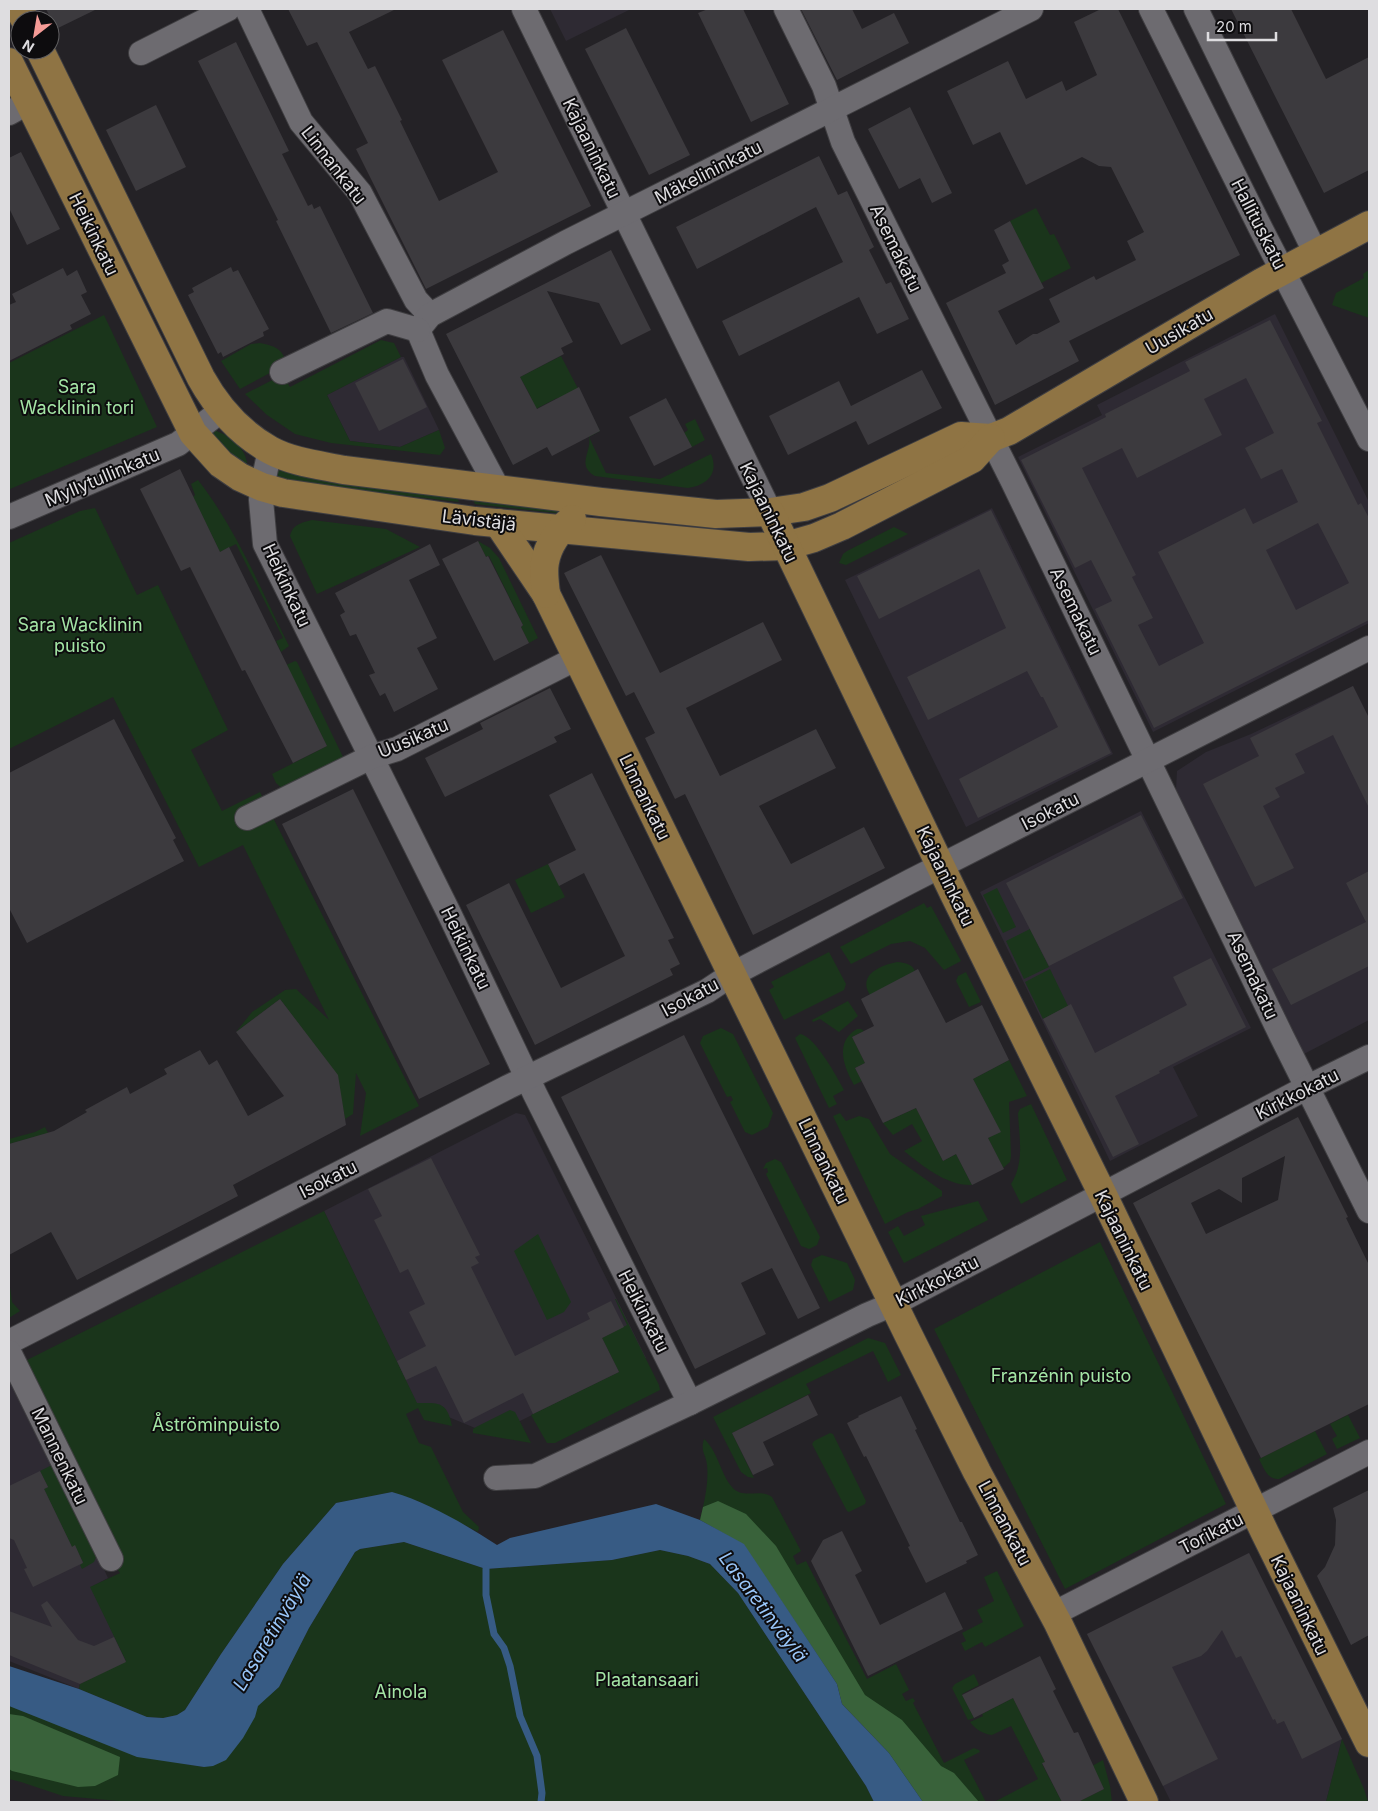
<svg xmlns="http://www.w3.org/2000/svg" width="1378" height="1811" font-family="Inter,sans-serif">
  <style>
    .built { fill: #2e2a33 }
    .green { fill: #1a351b }
    .forest { fill: #39623a }
    .water { fill: #375b84 }
    .lines { fill: none; stroke-linecap: round; stroke-linejoin: round }
    .stream { stroke: #375b84; stroke-width: 7 }
    .building { fill: #3c3a3e; fill-rule: evenodd }
    .minor-casing { stroke: #3f3e41; stroke-width: 26 }
    .major-casing { stroke: #3f3e41; stroke-width: 30 }
    .minor { stroke: #6d6b70; stroke-width: 24 }
    .major { stroke: #8f7444; stroke-width: 28 }
    .labels { text-anchor: middle; dominant-baseline: central; stroke-width: 4; stroke-linejoin: round; paint-order: stroke }
    .street-label { font-size: 18px; fill: #dedde0; stroke: #0d0c0e }
    .park-label { font-size: 18px; fill: #a4e5a5; stroke: #0d0c0e }
    .water-label { font-size: 19px; font-style: italic; fill: #9ac7fa; stroke: #0d0c0e }
  </style>
  <rect width="100%" height="100%" fill="#242226"/>
  <g class="built">
    <polygon points="550,9 631,9 566,41"/>
    <polygon points="1275,314 1369,502 1369,623 1153,732 1018,457 1102,415 1097,405"/>
    <polygon points="401,357 404,357 439,430 400,447 350,441 327,395"/>
    <polygon points="992,508 1113,754 966,827 845,580"/>
    <polygon points="1353,686 1369,718 1369,1020 1302,1055 1176,790 1177,771 1206,752 1251,734"/>
    <polygon points="1141,811 1251,1028 1173,1067 1198,1116 1110,1161 980,892"/>
    <polygon points="516,1113 525,1115 646,1358 492,1435 417,1404 324,1211"/>
    <polygon points="9,1369 10,1369 108,1578 91,1587 126,1661 80,1683 79,1689 9,1661"/>
    <polygon points="1249,1553 1342,1739 1326,1802 1171,1802 1087,1634"/>
  </g>
  <g class="green">
    <polygon points="1036,208 1050,235 1054,234 1071,268 1041,283 1010,221"/>
    <polygon points="1369,270 1369,318 1332,305 1336,293 1364,278 1363,274"/>
    <polygon points="104,315 157,427 10,489 9,363"/>
    <polygon points="381,340 394,343 401,357 327,395 350,441 400,447 439,430 445,448 440,455 331,443 295,434 267,415 245,394 282,375 290,387"/>
    <path d="M260 343C273 346 281 347 286 361L281 367 240 389 221 361 251 344Z"/>
    <path d="M561 356 600 431 589 437 606 473 660 479 711 454C719 473 708 485 688 488L595 476C576 465 592 452 589 437 587 428 577 413 572 404L557 398 532 411 530 395 520 377Z"/>
    <polygon points="695,419 705,440 692,447 684,433 688,430 685,424"/>
    <path d="M213 430C228 434 245 447 247 463L245 464 234 458 211 434Z"/>
    <polygon points="284,469 456,496 459,502 313,485 269,477 274,472"/>
    <path d="M198 480C237 530 261 590 289 646L281 652 276 641 283 638 236 544 220 552 193 497 195 495 191 484Z"/>
    <polygon points="472,497 560,509 560,511 556,513 475,504"/>
    <polygon points="95,508 137,595 158,585 228,730 191,750 222,811 260,792 419,1106 360,1136 366,1093 356,1073 353,1114 345,1119 337,1075 280,999 236,1032 252,1012 285,990 296,989 329,1020 243,845 199,867 113,697 9,749 9,543 80,511"/>
    <path d="M312 520 386 529 420 547 317 594 290 536C293 524 301 523 312 520Z"/>
    <polygon points="894,527 908,534 846,565 839,563 843,554 847,551"/>
    <polygon points="478,541 490,548 499,558 538,638 529,643 521,627 523,625 489,556 486,557"/>
    <polygon points="295,661 297,662 344,759 284,790 276,783 272,774 327,746 286,665"/>
    <polygon points="548,864 565,897 531,913 515,880"/>
    <polygon points="997,888 1016,927 1003,933 983,895"/>
    <polygon points="924,903 927,908 931,906 961,961 944,970 925,948 910,941 891,944 851,964 840,947"/>
    <polygon points="1030,929 1049,967 1024,979 1006,941"/>
    <polygon points="829,952 846,984 844,990 784,1020 769,990 774,987 771,982"/>
    <path d="M897 962C905 963 911 963 915 971L870 995C857 974 882 965 897 962Z"/>
    <polygon points="1050,969 1068,1006 1043,1019 1025,982"/>
    <polygon points="966,972 981,1002 969,1007 956,981 958,976"/>
    <polygon points="848,1001 858,1016 839,1032 820,1019 813,1022 812,1020"/>
    <polygon points="721,1028 733,1034 773,1113 768,1127 752,1135 745,1132 730,1102 733,1100 731,1096 727,1097 700,1043 703,1036"/>
    <path d="M857 1029H861L864 1031 852 1037 865 1063 855 1068 862 1081 854 1085C844 1067 834 1042 857 1029Z"/>
    <path d="M800 1034C815 1036 837 1077 844 1090L833 1096 837 1104 829 1108 795 1038Z"/>
    <polygon points="1009,1060 1027,1096 1009,1102 1011,1156 1010,1162 1003,1168 988,1138 1000,1131 973,1079"/>
    <path d="M1031 1104 1067 1180 1021 1204 1011 1184C1025 1162 1019 1137 1018 1113L1020 1109Z"/>
    <path d="M916 1108 943 1161 956 1154 972 1185C947 1186 923 1166 904 1151L922 1141 912 1124 893 1135 883 1123Z"/>
    <polygon points="840,1113 846,1121 859,1116 869,1119 890,1154 942,1191 942,1196 918,1209 908,1212 885,1224 833,1116"/>
    <polygon points="45,1127 48,1133 9,1144 9,1139 35,1132"/>
    <polygon points="775,1159 781,1162 820,1237 817,1245 809,1249 801,1246 766,1174 768,1172 767,1168 763,1169 766,1163"/>
    <polygon points="978,1201 988,1220 904,1263 888,1232 898,1226 904,1236 925,1225 921,1216"/>
    <path d="M324 1211 417 1403C439 1403 447 1401 452 1426L424 1420 418 1408 406 1414 419 1443 431 1447 463 1512 479 1527 478 1532 420 1502 392 1492 336 1503 283 1564 221 1654 185 1710 177 1715 163 1718 147 1717 79 1689 80 1684 126 1661 90 1587 120 1573 115 1566 119 1550 25 1361Z"/>
    <polygon points="538,1234 571,1302 564,1312 547,1320 514,1251"/>
    <polygon points="1100,1242 1226,1504 1065,1589 934,1329"/>
    <polygon points="822,1255 847,1263 855,1280 853,1290 829,1302 811,1265 813,1259"/>
    <polygon points="9,1280 12,1302 20,1311 9,1318"/>
    <polygon points="615,1299 616,1299 659,1385 660,1390 555,1443 547,1443 531,1415 619,1372 602,1338 627,1325"/>
    <polygon points="868,1338 885,1343 901,1375 888,1382 873,1351 806,1384 811,1393 732,1433 754,1478 748,1477 741,1472 713,1417"/>
    <polygon points="510,1410 515,1412 531,1443 473,1433 473,1429 476,1427"/>
    <polygon points="1348,1415 1360,1438 1337,1449 1332,1439 1337,1436 1330,1424"/>
    <path d="M1315 1431 1327 1454 1279 1479C1267 1480 1264 1468 1259 1459Z"/>
    <polygon points="830,1433 833,1434 866,1501 865,1504 849,1512 847,1511 812,1444 814,1441"/>
    <path d="M704 1439C718 1451 720 1473 732 1487 743 1500 760 1488 772 1497L801 1551 793 1556 797 1565 806 1561 867 1679 896 1664 909 1690 902 1694 906 1701 913 1698 915 1701 913 1703 944 1763 974 1748 979 1750 980 1752 964 1760 986 1802H923L837 1684 744 1545 700 1520C704 1503 709 1483 707 1465 706 1454 700 1452 704 1439Z"/>
    <polygon points="52,1465 97,1555 94,1562 82,1569 80,1565 83,1562 75,1546 72,1547 44,1489 48,1487 40,1471"/>
    <polygon points="404,1542 486,1569 612,1560 660,1550 688,1556 710,1564 738,1593 866,1786 874,1802 119,1802 119,1801 63,1796 21,1782 9,1779 9,1706 185,1764 204,1767 255,1717 257,1706 279,1687 309,1628 355,1552 360,1549"/>
    <polygon points="997,1571 1024,1626 985,1647 982,1642 965,1651 961,1643 966,1641 962,1633 983,1622 977,1610 994,1601 984,1577"/>
    <polygon points="974,1674 979,1685 962,1694 974,1718 968,1720 952,1688 955,1684"/>
    <path d="M1013 1698 1045 1762 1042 1764 1062 1802H994L1038 1779 1011 1726 992 1735C983 1734 975 1729 970 1722L983 1716 982 1714Z"/>
    <polygon points="1342,1739 1364,1789 1368,1802 1326,1802"/>
    <polygon points="1103,1760 1110,1786 1112,1802 1078,1802 1104,1789 1092,1766"/>
  </g>
  <g class="forest">
    <polygon points="718,1501 746,1514 776,1546 865,1695 902,1720 941,1766 954,1773 979,1802 923,1802 889,1753 842,1704 837,1684 744,1545 700,1520 703,1507"/>
    <polygon points="9,1714 23,1716 120,1757 118,1775 95,1786 78,1787 12,1771 9,1769"/>
  </g>
  <path class="water" d="M392 1492C430 1503 464 1524 497 1545L510 1538 656 1504 700 1520 744 1544 837 1684 842 1704 889 1753 923 1802H874L866 1786 738 1593 710 1564 688 1556 660 1550 612 1560 486 1569 404 1542 360 1549 355 1552 309 1628 279 1687 258 1706 255 1717 243 1738 226 1760 213 1766 204 1767 137 1757 9 1706V1666L79 1689 147 1717 163 1718 177 1715 185 1710 221 1654 283 1564 336 1503Z"/>
  <g class="lines">
    <polyline class="stream" points="486,1569 486,1595 494,1634 504,1648 510,1666 520,1716 537,1756 542,1793 541,1802"/>
  </g>
  <g class="building">
    <polygon points="46,9 97,9 56,29"/>
    <polygon points="288,9 396,9 349,32 368,69 375,66 402,120 400,121 439,201 498,172 442,60 503,30 591,206 426,289 356,149 368,143 317,42 307,46"/>
    <polygon points="708,9 743,9 789,104 751,122 698,13"/>
    <polygon points="801,9 852,9 862,29 894,13 909,43 837,80"/>
    <polygon points="1101,9 1118,9 1240,255 1069,341 1079,361 995,405 946,303 1006,273 1002,265 1009,261 994,230 1010,221 1044,288 998,311 1016,345 1033,334 1037,334 1060,322 1049,299 1094,276 1096,280 1136,260 1127,241 1144,232 1111,167 1099,166 1082,157 1026,185 1000,132 973,145 947,91 1008,61 1026,99 1062,81 1066,91 1097,75 1074,22"/>
    <polygon points="1231,9 1291,9 1326,79 1369,57 1369,170 1324,193"/>
    <polygon points="626,28 690,155 649,175 585,49"/>
    <polygon points="236,42 289,151 282,154 308,206 312,204 314,209 320,206 373,313 331,333 276,221 278,220 198,61"/>
    <polygon points="156,105 186,167 136,191 106,130"/>
    <polygon points="910,107 952,193 932,203 920,178 899,189 868,129"/>
    <polygon points="21,152 60,229 27,245 9,208 9,158"/>
    <polygon points="819,156 838,195 847,191 874,247 869,250 886,284 891,282 909,319 877,334 859,297 739,356 722,321 843,262 816,207 697,269 676,227"/>
    <polygon points="611,250 651,330 621,345 599,303 547,291 573,342 561,348 564,354 520,377 537,409 579,387 600,431 552,456 547,447 513,465 446,334"/>
    <polygon points="231,267 233,272 238,270 269,329 263,332 264,336 223,357 221,352 218,354 188,295 194,292 192,288"/>
    <polygon points="63,268 67,276 77,270 87,292 81,295 91,314 70,325 72,329 9,361 9,305 16,302 12,294"/>
    <path d="M1270 320 1322 421 1317 423 1358 505 1361 503 1369 518V620L1154 728 1095 609 1112 601 1091 560 1075 568 1021 460 1106 417 1105 414 1190 371 1185 362ZM1246 378 1274 433 1245 448 1261 479 1282 469 1298 502 1253 524 1245 508 1158 552 1204 643 1159 666 1138 625 1153 618 1132 577 1136 575 1082 468 1122 448 1137 478 1222 435 1204 399ZM1318 523 1349 583 1296 610 1266 550Z"/>
    <polygon points="403,359 427,407 379,431 355,383"/>
    <polygon points="922,370 942,408 868,445 856,421 788,455 769,416 839,381 851,406"/>
    <polygon points="666,398 692,447 654,466 629,417"/>
    <polygon points="180,469 220,552 229,547 327,746 293,763 245,670 242,671 190,567 181,571 140,489"/>
    <polygon points="991,510 1111,753 978,818 959,779 1058,727 1043,697 1041,697 1027,671 928,720 907,677 1006,628 979,569 879,619 857,576"/>
    <polygon points="478,541 486,557 488,556 523,625 521,627 529,643 494,661 442,559"/>
    <polygon points="430,544 440,565 409,580 437,638 417,648 438,689 394,712 385,693 380,696 369,675 375,673 356,634 350,636 340,615 345,612 335,593"/>
    <polygon points="601,555 660,673 763,622 782,660 686,708 720,776 816,729 836,768 759,806 791,864 864,827 885,868 753,935 685,794 675,799 645,738 655,733 634,692 626,696 564,573"/>
    <polygon points="1353,686 1369,718 1369,808 1333,735 1295,754 1305,773 1275,788 1280,797 1263,806 1294,868 1255,887 1203,784 1259,756 1250,738"/>
    <polygon points="550,688 571,729 554,737 557,742 445,797 425,758 483,729 480,723"/>
    <polygon points="114,719 176,838 173,840 184,861 27,943 9,908 9,773"/>
    <polygon points="592,773 674,938 668,940 680,964 670,969 673,975 535,1045 466,905 509,883 561,988 625,956 584,873 559,886 548,864 576,850 549,795"/>
    <polygon points="353,789 490,1064 419,1099 282,824"/>
    <polygon points="1141,815 1183,898 1049,966 1006,883"/>
    <polygon points="1369,871 1369,966 1291,1005 1272,969 1366,922 1346,883"/>
    <polygon points="1211,958 1246,1027 1159,1071 1160,1073 1115,1096 1139,1144 1113,1157 1043,1019 1071,1004 1095,1053 1187,1005 1173,977"/>
    <polygon points="918,969 946,1023 982,1005 1009,1060 973,1079 1001,1132 988,1138 1004,1169 972,1185 956,1154 943,1161 916,1108 883,1123 855,1068 865,1063 852,1037 874,1026 861,999"/>
    <polygon points="280,999 338,1075 346,1125 233,1185 238,1196 77,1280 51,1232 9,1255 9,1144 54,1131 87,1112 85,1110 127,1087 130,1094 167,1074 164,1069 200,1050 209,1065 217,1060 248,1116 284,1096 236,1032"/>
    <polygon points="684,1035 820,1308 798,1319 772,1268 741,1283 766,1334 695,1369 561,1097"/>
    <path d="M1298 1117 1348 1217 1346 1218 1369 1265V1404L1261 1458 1133 1203ZM1285 1156 1278 1200 1206 1234 1191 1203 1219 1189 1242 1203V1178Z"/>
    <polygon points="431,1158 480,1255 475,1257 479,1263 471,1267 515,1356 590,1319 587,1313 611,1301 624,1327 602,1338 619,1372 533,1414 523,1393 464,1423 436,1366 406,1380 397,1361 426,1346 409,1312 425,1304 408,1269 400,1273 387,1246 374,1220 382,1216 368,1189"/>
    <polygon points="808,1395 818,1415 763,1442 774,1465 753,1475 732,1433"/>
    <polygon points="901,1396 917,1429 915,1430 960,1522 962,1522 978,1555 966,1561 967,1563 926,1583 908,1547 910,1546 866,1456 864,1457 847,1423 859,1417 858,1416"/>
    <polygon points="40,1471 48,1487 44,1489 72,1547 75,1545 83,1563 33,1587 24,1569 27,1568 14,1540 9,1538 9,1486"/>
    <polygon points="1369,1490 1369,1635 1351,1645 1317,1576 1325,1567 1335,1545 1336,1520 1333,1508"/>
    <polygon points="842,1531 862,1571 855,1575 880,1625 945,1592 963,1629 868,1676 811,1561 823,1540"/>
    <polygon points="1249,1553 1342,1739 1302,1759 1284,1721 1277,1724 1275,1719 1273,1720 1241,1656 1236,1658 1222,1630 1207,1651 1201,1656 1172,1667 1218,1759 1163,1786 1087,1634"/>
    <polygon points="47,1601 78,1640 94,1646 114,1637 126,1662 80,1684 9,1655 9,1611 52,1627 41,1605"/>
    <polygon points="1040,1656 1056,1689 1053,1691 1074,1733 1078,1732 1104,1789 1078,1802 1062,1802 1042,1763 1045,1762 1013,1698 974,1718 962,1695"/>
  </g>
  <g class="lines">
    <g class="minor-casing">
      <g id="minor">
        <polyline points="247,9 301,122 360,193 416,300 430,315"/>
        <polyline points="524,9 770,512"/>
        <polyline points="786,9 824,86 843,142 1013,482 1282,1037 1369,1211"/>
        <polyline points="1151,9 1261,229 1369,439"/>
        <polyline points="1196,9 1316,254"/>
        <polyline points="141,53 228,9"/>
        <polyline points="9,113 29,102"/>
        <polyline points="418,330 430,315 565,243 1031,9"/>
        <polyline points="418,330 437,375 498,489"/>
        <polyline points="282,372 387,321 418,330"/>
        <polyline points="270,450 262,487 261,500 265,544 449,913 535,1094 690,1403"/>
        <polyline points="9,517 178,444 222,410"/>
        <polyline points="247,818 371,757 397,749 577,658"/>
        <polyline points="9,1342 508,1087 707,991 731,975 911,881 1369,648"/>
        <polyline points="9,1352 111,1559"/>
        <polyline points="496,1478 535,1476 690,1403 867,1315 893,1304 1308,1087 1369,1057"/>
        <polyline points="1053,1614 1369,1452"/>
      </g>
    </g>
    <g class="major-casing">
      <g id="major">
        <polyline points="19,9 25,20"/>
        <path d="M40 50 201 378C217 407 240 433 270 450 292 462 320 465 344 470L601 502 716 514 770 512 804 507 830 498 961 436 991 438 1009 431 1262 282 1369 225"/>
        <polyline points="9,62 193,433 221,464 240,477 262,487 283,493 475,521 749,547 786,546 814,538 842,526 972,459 991,438"/>
        <polyline points="770,512 955,896 1103,1195 1265,1533 1369,1743"/>
        <polyline points="498,523 546,594 908,1334 977,1472 1058,1623 1144,1802"/>
        <path d="M546 594C545 584 543 572 545 562 548 545 559 530 572 519"/>
      </g>
    </g>
    <use href="#minor" class="minor"/>
    <use href="#major" class="major"/>
  </g>
  <g class="labels">
    <g class="street-label">
      <text transform="translate(592 148) rotate(64)">Kajaaninkatu</text>
      <text transform="translate(334 165) rotate(52)">Linnankatu</text>
      <text transform="translate(708 172) rotate(-27)">Mäkelininkatu</text>
      <text transform="translate(1259 224) rotate(63)">Hallituskatu</text>
      <text transform="translate(94 234) rotate(64)">Heikinkatu</text>
      <text transform="translate(896 248) rotate(64)">Asemakatu</text>
      <text transform="translate(1179 331) rotate(-30)">Uusikatu</text>
      <text transform="translate(102 477) rotate(-23)">Myllytullinkatu</text>
      <text transform="translate(769 512) rotate(64)">Kajaaninkatu</text>
      <text transform="translate(479 520) rotate(7)">Lävistäjä</text>
      <text transform="translate(287 585) rotate(65)">Heikinkatu</text>
      <text transform="translate(1076 611) rotate(64)">Asemakatu</text>
      <text transform="translate(413 738) rotate(-23)">Uusikatu</text>
      <text transform="translate(645 797) rotate(64)">Linnankatu</text>
      <text transform="translate(1050 811) rotate(-27)">Isokatu</text>
      <text transform="translate(946 876) rotate(64)">Kajaaninkatu</text>
      <text transform="translate(466 948) rotate(64)">Heikinkatu</text>
      <text transform="translate(1253 975) rotate(65)">Asemakatu</text>
      <text transform="translate(690 997) rotate(-28)">Isokatu</text>
      <text transform="translate(1297 1094) rotate(-27)">Kirkkokatu</text>
      <text transform="translate(824 1161) rotate(64)">Linnankatu</text>
      <text transform="translate(328 1179) rotate(-27)">Isokatu</text>
      <text transform="translate(1124 1240) rotate(64)">Kajaaninkatu</text>
      <text transform="translate(937 1281) rotate(-27)">Kirkkokatu</text>
      <text transform="translate(644 1311) rotate(63)">Heikinkatu</text>
      <text transform="translate(60 1456) rotate(64)">Mannenkatu</text>
      <text transform="translate(1005 1523) rotate(62)">Linnankatu</text>
      <text transform="translate(1211 1533) rotate(-27)">Torikatu</text>
      <text transform="translate(1300 1605) rotate(64)">Kajaaninkatu</text>
    </g>
    <g class="park-label">
      <text x="77" y="386">Sara<tspan x="77" dy="21">Wacklinin tori</tspan></text>
      <text x="80" y="624">Sara Wacklinin<tspan x="80" dy="21">puisto</tspan></text>
      <text x="1061" y="1375">Franzénin puisto</text>
      <text x="216" y="1424">Åströminpuisto</text>
      <text x="647" y="1679">Plaatansaari</text>
      <text x="401" y="1691">Ainola</text>
    </g>
    <g class="water-label">
      <text transform="translate(763 1607) rotate(53)">Lasaretinväylä</text>
      <text transform="translate(272 1632) rotate(-59)">Lasaretinväylä</text>
    </g>
  </g>
  <rect width="1378" height="1811" fill="none" stroke="#dedde0" stroke-width="20"/>
  <g transform="translate(35 35) rotate(211)"><circle r="24" fill="#0d0c0e" stroke="#616062"/>
  <path d="M0-4L9 19L0 12L-9 19Z" fill="#f59b96"/>
  <text y="-8" font-size="14" font-weight="bold" text-anchor="middle" fill="#dedde0">N</text>
  </g>
  <path d="M1208 32v8h68v-8" fill="none" stroke="#dedde0" stroke-width="2.5"/>
  <text x="1216" y="32" font-size="15" fill="#dedde0" stroke="#0d0c0e" stroke-width="4" paint-order="stroke">20 m</text>
</svg>
